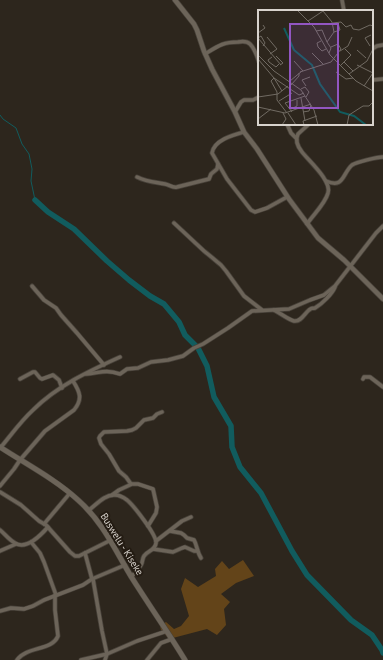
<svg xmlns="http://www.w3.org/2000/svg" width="383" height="660" font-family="'PT Sans',sans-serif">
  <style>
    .green { fill: #634419 }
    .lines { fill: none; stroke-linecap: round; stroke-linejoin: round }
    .stream { stroke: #115c5e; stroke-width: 1 }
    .river { stroke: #115c5e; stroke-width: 5.5 }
    .minor-casing { stroke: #48423a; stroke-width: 5 }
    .tertiary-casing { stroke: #48423a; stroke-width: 6 }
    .secondary-casing { stroke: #48423a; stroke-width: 6 }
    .minor { stroke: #6c6459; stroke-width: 3.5 }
    .tertiary { stroke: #6c6459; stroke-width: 4.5 }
    .secondary { stroke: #6c6459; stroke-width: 5 }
    .labels { text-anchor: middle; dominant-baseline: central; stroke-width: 4; stroke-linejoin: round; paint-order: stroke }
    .street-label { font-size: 10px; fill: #d8d3cd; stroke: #241c13 }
    .inset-river { fill: none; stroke: #115c5e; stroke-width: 2 }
    .inset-road { fill: none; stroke: #716b63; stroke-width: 1 }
    .view { fill: #9256c2; fill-opacity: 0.15; stroke: #9256c2; stroke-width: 2 }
    .inset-edge { fill: none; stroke: #d8d3cd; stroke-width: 2 }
  </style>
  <rect width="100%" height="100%" fill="#2d261d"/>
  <polygon class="green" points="243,560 254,576 236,583 221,594 230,602 224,609 226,625 217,635 207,629 169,639 161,630 160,626 166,622 174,629 181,626 189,616 181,589 185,578 198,587 216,576 215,569 222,561 229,569"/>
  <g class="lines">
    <polyline class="stream" points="0,115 3,119 16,128 22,144 29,154 32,169 31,181 35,200"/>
    <polyline class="river" points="35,200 48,212 74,229 107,261 129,280 150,296 164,304 179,322 185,335 198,348 207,366 214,397 231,426 232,447 240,467 261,493 292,551 307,575 351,620 372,635 382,650 383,653"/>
    <g class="minor-casing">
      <g id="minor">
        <polyline points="342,0 344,11"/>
        <polyline points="372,49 377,46 383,45"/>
        <path d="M205 54C218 46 223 42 238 42 243 41 247 41 250 44 255 49 257 56 259 62"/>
        <polyline points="372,80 383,79"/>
        <polyline points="235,112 241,102 244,100 253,100 259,97"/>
        <polyline points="287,124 291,133 296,138"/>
        <path d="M244 132C233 135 214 140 212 153L227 179 251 210 255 212 267 208 287 197"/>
        <path d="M137 177C147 182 154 182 165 184 170 185 172 188 177 187L209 179 211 174 217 169 218 164"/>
        <path d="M326 181C344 189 342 174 352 165 357 162 377 157 383 157"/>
        <polyline points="174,223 204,251 209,255 221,265 226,271 244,296 262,310"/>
        <path d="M307 224C313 215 325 204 328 193 332 181 309 161 302 152 298 147 295 140 298 134L309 124"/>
        <polyline points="32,286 44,300 56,308 61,315 77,333 104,365"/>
        <path d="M274 310C280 313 289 320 294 321 301 322 304 314 309 310 313 307 311 309 315 308 322 304 332 294 335 287"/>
        <path d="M86 374C100 373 105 369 120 374L127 369 138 368 151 362 168 360 183 356 194 348 203 344 228 328 252 311 289 309 310 300 324 295 335 286 376 233 383 226"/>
        <polyline points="20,379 33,372 35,372 40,378 42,379 53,375 59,380 62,388"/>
        <polyline points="363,379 364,377 370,377 383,387"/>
        <path d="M1 447C11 435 21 421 33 410 57 386 89 371 120 357"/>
        <polyline points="131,484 126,477 119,471 109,454 101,444 99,438 100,436 104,432 127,431 132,430 136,428 144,420 153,418 157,414 162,412"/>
        <path d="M0 486 14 469 20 460 45 431 74 410C83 399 80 392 73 381"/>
        <polyline points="0,492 21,505 39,521 46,525 70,552 75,556 79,556 111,540"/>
        <polyline points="112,495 119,490 132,484 138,484 153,489 157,507 156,513 148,526"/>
        <path d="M89 510C96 505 105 494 115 495 119 495 123 497 127 500 133 505 157 535 156 543 155 551 148 550 144 556 142 559 143 562 141 565 139 569 135 573 131 577"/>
        <polyline points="44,524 70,493"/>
        <path d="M0 530C5 534 9 540 15 543 26 550 41 535 48 527"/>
        <path d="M170 531 181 533 184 535 187 538 194 540C197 545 197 552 201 558"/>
        <polyline points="156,541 182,521 191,517"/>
        <polyline points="31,542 40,553 44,562 56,595"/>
        <polyline points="153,549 173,552 182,548 185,547 194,551 197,551"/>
        <polyline points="0,551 16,544"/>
        <polyline points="85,553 92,579"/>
        <polyline points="93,579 102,631 107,654 105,660"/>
        <polyline points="0,611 11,608 24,609 33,606 44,600 83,585 92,579 125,565"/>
        <path d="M17 660C27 646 52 651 58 636L55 610V595"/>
        <polyline points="81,660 107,654 137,641 167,631"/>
        <polyline points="147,660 161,643 172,639"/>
      </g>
    </g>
    <g class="tertiary-casing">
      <polyline id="tertiary" points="175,0 194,24 197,30 204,51 212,69 235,112 244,132 257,149 289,199 318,238 344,260 383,299"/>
    </g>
    <g class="secondary-casing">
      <path id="secondary" d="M0 447C26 464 55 479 78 500 103 522 115 550 132 578 149 605 168 632 185 660"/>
    </g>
    <use href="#minor" class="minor"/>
    <use href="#tertiary" class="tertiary"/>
    <use href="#secondary" class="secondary"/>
  </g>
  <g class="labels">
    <g class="street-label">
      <text transform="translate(122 544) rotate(58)">Buswelu - Kiseke</text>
    </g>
  </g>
  <g transform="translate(258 10)">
    <rect width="115" height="115" fill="#2d261d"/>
    <path class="inset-river" d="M26 18 36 40M36 40 54 55 62 74 82 102 96 106 108 115"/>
    <path class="inset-road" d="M39 0 56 17 72 45 98 71 115 81M50 11 65 1 74 12 76 22 69 32 73 38 71 43M75 13 83 12 88 17 93 15 95 19 101 20 112 15 115 16M58 21 64 20 69 32M76 22 82 20 80 13M0 23 7 18 5 15M9 27 19 39 12 44M0 28 23 55M0 28 3 26 7 33 5 36M63 31 59 33 60 37 64 41 68 39M112 36 107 28 113 25M99 40 108 48M82 41 90 36 94 27M54 43 65 54M0 45 16 61 43 80 56 100 60 115M18 46 25 53 22 55M14 47 10 50 11 52 18 57 21 54M0 49 16 68 41 85 46 83M36 51 45 61M86 52 95 61M83 55 93 45 87 39M99 55 115 63M42 62 73 52 83 39 80 34 73 37M78 62 88 69 95 68M91 64 109 51 115 39M16 68 13 71 19 82V90L29 103M16 68 24 81M32 71 44 61M33 75 41 66V63M48 76 44 70 52 67M106 76 115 63M43 79 47 77 51 82 48 87M0 87 20 84 30 76M43 88 47 111M21 91 34 83M0 97 27 103 53 94M33 99 39 96V90M34 102 27 93 47 86M45 102 51 101 53 95M30 103 38 115M0 109 13 99M24 115 28 109 25 103M46 115 45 111 59 106M89 115 91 105 105 96H111L115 92"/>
    <path class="view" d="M32 14H80V98H32Z"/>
    <rect width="115" height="115" class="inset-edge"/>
  </g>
</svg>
